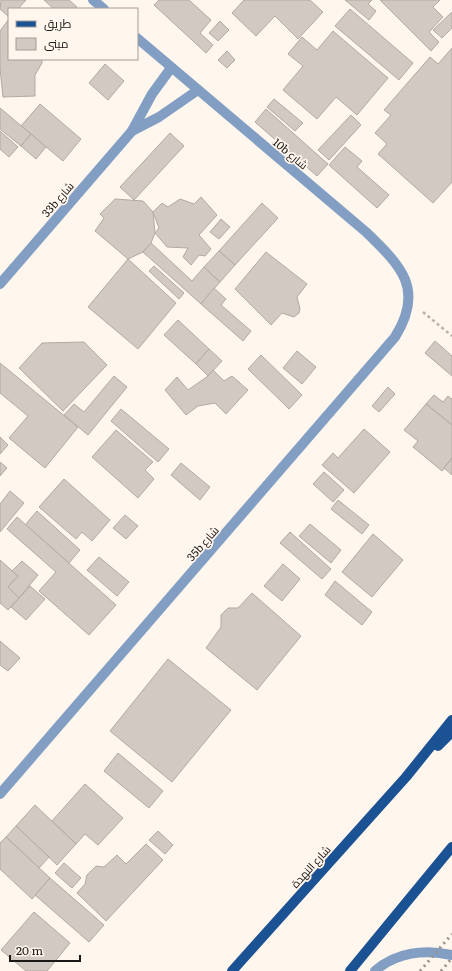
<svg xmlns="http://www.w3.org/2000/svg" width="452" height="971" font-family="Literata,Cairo,serif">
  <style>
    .building { fill: #d2c9c2; stroke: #b2a9a2 }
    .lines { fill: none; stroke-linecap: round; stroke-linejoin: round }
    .path { stroke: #b8b1aa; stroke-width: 2.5; stroke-dasharray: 3 3; stroke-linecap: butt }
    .minor { stroke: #829ec3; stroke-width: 10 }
    .primary { stroke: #1b5293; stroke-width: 10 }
    .rail { stroke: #98928c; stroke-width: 3; stroke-dasharray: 2 4; stroke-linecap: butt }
    .labels { text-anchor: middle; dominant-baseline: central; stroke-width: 3.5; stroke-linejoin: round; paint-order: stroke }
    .street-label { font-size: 11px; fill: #1b1816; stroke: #fff6ee }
  </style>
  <rect width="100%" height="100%" fill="#fff6ee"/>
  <g class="building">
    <polygon points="1,0 26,0 18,9 9,9 9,17 0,9"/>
    <polygon points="44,0 69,0 77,7 75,9 54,9"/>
    <polygon points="159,0 189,0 211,20 200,33 213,45 206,53 154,5"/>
    <polygon points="244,0 310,0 323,12 298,39 275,16 256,36 232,13"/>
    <polygon points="345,0 372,0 368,4 376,11 369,20"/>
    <polygon points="380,0 440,0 433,7 443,17 429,32 439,42 431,51"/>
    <polygon points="350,9 413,63 399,80 335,26"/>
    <polygon points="452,12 452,28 442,38 433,30"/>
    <polygon points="9,19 9,59 42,59 42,63 35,75 35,96 3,97 0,68 0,31"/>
    <polygon points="220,21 229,30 218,41 209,33"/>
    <polygon points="333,31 388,78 357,115 336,97 317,119 283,90 303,66 288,54 302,37 317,50"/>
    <polygon points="452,48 452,182 433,203 378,154 387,144 375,133 391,115 384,110 430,57 438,64"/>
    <polygon points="227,51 235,60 227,68 218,60"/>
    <polygon points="105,64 124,81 108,100 89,83"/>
    <polygon points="274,99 303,123 295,131 267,107"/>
    <polygon points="40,104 81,139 63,161 21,126"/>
    <polygon points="0,108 31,134 21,146 0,129"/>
    <polygon points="266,109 328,164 317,176 255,122"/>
    <polygon points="351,115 361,125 329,160 318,150"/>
    <polygon points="0,131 18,147 9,157 0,149"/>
    <polygon points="170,133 184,146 134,200 120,187"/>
    <polygon points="31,134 46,147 36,159 21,146"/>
    <polygon points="345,147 362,161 357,167 389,195 377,208 329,165"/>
    <polygon points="201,197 217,215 199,235 211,249 205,256 199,255 191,265 183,257 188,248 167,247 155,233 159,228 153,212 162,203 168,207 180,199 194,204"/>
    <polygon points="115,199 143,201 153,212 155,233 151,243 143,252 128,259 95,231 104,218 100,214"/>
    <polygon points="262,203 278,218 235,265 219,251"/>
    <polygon points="221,219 230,227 219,239 210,232"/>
    <polygon points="151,243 192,281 204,267 220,282 201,304 143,252"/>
    <polygon points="219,251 235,265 220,282 204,267"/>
    <polygon points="266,252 307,284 297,297 300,309 299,313 294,317 282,313 271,325 235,289"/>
    <polygon points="128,259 176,303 138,349 88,307"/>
    <polygon points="154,266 184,293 179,299 149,271"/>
    <polygon points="214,288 226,299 221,305 251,331 243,341 201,304"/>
    <polygon points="178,320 209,349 196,364 164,335"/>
    <polygon points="435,341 452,356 452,376 425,353"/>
    <polygon points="84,342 107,365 63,411 19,368 42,343"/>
    <polygon points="209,349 222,361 208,376 196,364"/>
    <polygon points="297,351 316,367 302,384 283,368"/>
    <polygon points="261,355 302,395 289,409 248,369"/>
    <polygon points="0,363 78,427 45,468 9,438 28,416 0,393"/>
    <polygon points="213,370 224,381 232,376 248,390 226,414 215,403 198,406 186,415 165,390 177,377 188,390 208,376"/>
    <polygon points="114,376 127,387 88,435 64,415 74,404 84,412"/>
    <polygon points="388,387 395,394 379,412 372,406"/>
    <polygon points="434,395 443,402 448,396 452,399 452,425 426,404"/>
    <polygon points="426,404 452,425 452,458 442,471 413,447 418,441 404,430"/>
    <polygon points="121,409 169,449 158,462 111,421"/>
    <polygon points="364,429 390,452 354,493 322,465 333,453 338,458"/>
    <polygon points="116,430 153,462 145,470 154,479 138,498 92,457"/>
    <polygon points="0,437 8,445 0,454"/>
    <polygon points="452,458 452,475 444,468"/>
    <polygon points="0,462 7,468 0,476"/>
    <polygon points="181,463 210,487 200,500 171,475"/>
    <polygon points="324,472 344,490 333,502 313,484"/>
    <polygon points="64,479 110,520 92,541 82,532 76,539 39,507"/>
    <polygon points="10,491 24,503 0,532 0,504"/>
    <polygon points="338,500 369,525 362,534 331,509"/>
    <polygon points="37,511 80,550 69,563 25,525"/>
    <polygon points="125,515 138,526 126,539 113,528"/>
    <polygon points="17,517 116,605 89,635 39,591 56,572 7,529"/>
    <polygon points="310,524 341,550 331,563 299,536"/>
    <polygon points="290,532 331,569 322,579 280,543"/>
    <polygon points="373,534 403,560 372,597 342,572"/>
    <polygon points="99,557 129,582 117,596 87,570"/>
    <polygon points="0,560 18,576 8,587 19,598 8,610 0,603"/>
    <polygon points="22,561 38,575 19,598 8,587 18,576 12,571"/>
    <polygon points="283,564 300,579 282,601 264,586"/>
    <polygon points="335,581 372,612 362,625 325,595"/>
    <polygon points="30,586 45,599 26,620 11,607"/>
    <polygon points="252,593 301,636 257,690 206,648 221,627 221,615 228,608 238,608"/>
    <polygon points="0,641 20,658 8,671 0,665"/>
    <polygon points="168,659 231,710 172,782 110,731"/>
    <polygon points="118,753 163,791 149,808 104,771"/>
    <polygon points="85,784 123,818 98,845 85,834 76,844 52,821"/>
    <polygon points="35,805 76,844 57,865 16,826"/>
    <polygon points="16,826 49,857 39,868 6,837"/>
    <polygon points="158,831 173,845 165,854 149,840"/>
    <polygon points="6,837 50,878 32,899 0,869 0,843"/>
    <polygon points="146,844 163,860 106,921 77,893 85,884 87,875 96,866 104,867 117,855 126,864"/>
    <polygon points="64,863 81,878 72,888 55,873"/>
    <polygon points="50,878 104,925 89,942 35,895"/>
    <polygon points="34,912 70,943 47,971 26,971 1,950"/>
  </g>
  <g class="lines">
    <polyline class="path" points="423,312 452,336"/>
    <g class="minor">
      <polyline points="93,0 104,9"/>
      <polyline points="132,131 159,117 198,90"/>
      <polyline points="0,284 132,131 152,94 171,68"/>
      <path d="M0 794 395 337C425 289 401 266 366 232L137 38"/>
      <path d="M375 971C396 952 425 949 452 955"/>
    </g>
    <g class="primary">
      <polyline points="438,746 452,732"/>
      <polyline points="232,971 406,777 452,720"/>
      <polyline points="350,971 452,847"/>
    </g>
    <g class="rail">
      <polyline points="420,971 452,934"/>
      <polyline points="441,971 452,958"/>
    </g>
  </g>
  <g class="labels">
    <g class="street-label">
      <text transform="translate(291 153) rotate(40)">10b شارع</text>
      <text transform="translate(57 199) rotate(-49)">33b شارع</text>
      <text transform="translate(202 543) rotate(-49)">35b شارع</text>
      <text transform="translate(310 866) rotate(-48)">شارع النهدة</text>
    </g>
  </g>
  <rect x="8" y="8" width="130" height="52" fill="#fff6ee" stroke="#a49d98"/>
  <rect x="16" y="21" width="20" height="6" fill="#1b5293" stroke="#a49d98"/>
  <text x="44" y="28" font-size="12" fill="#1b1816">طريق</text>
  <rect x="16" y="38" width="20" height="12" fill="#d2c9c2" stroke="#a49d98"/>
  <text x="44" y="48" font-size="12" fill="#1b1816">مبنى</text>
  <path d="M10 955v6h70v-6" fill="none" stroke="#1b1816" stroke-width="2"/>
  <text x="16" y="955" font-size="12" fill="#1b1816" stroke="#fff6ee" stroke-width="3" paint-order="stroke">20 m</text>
</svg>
